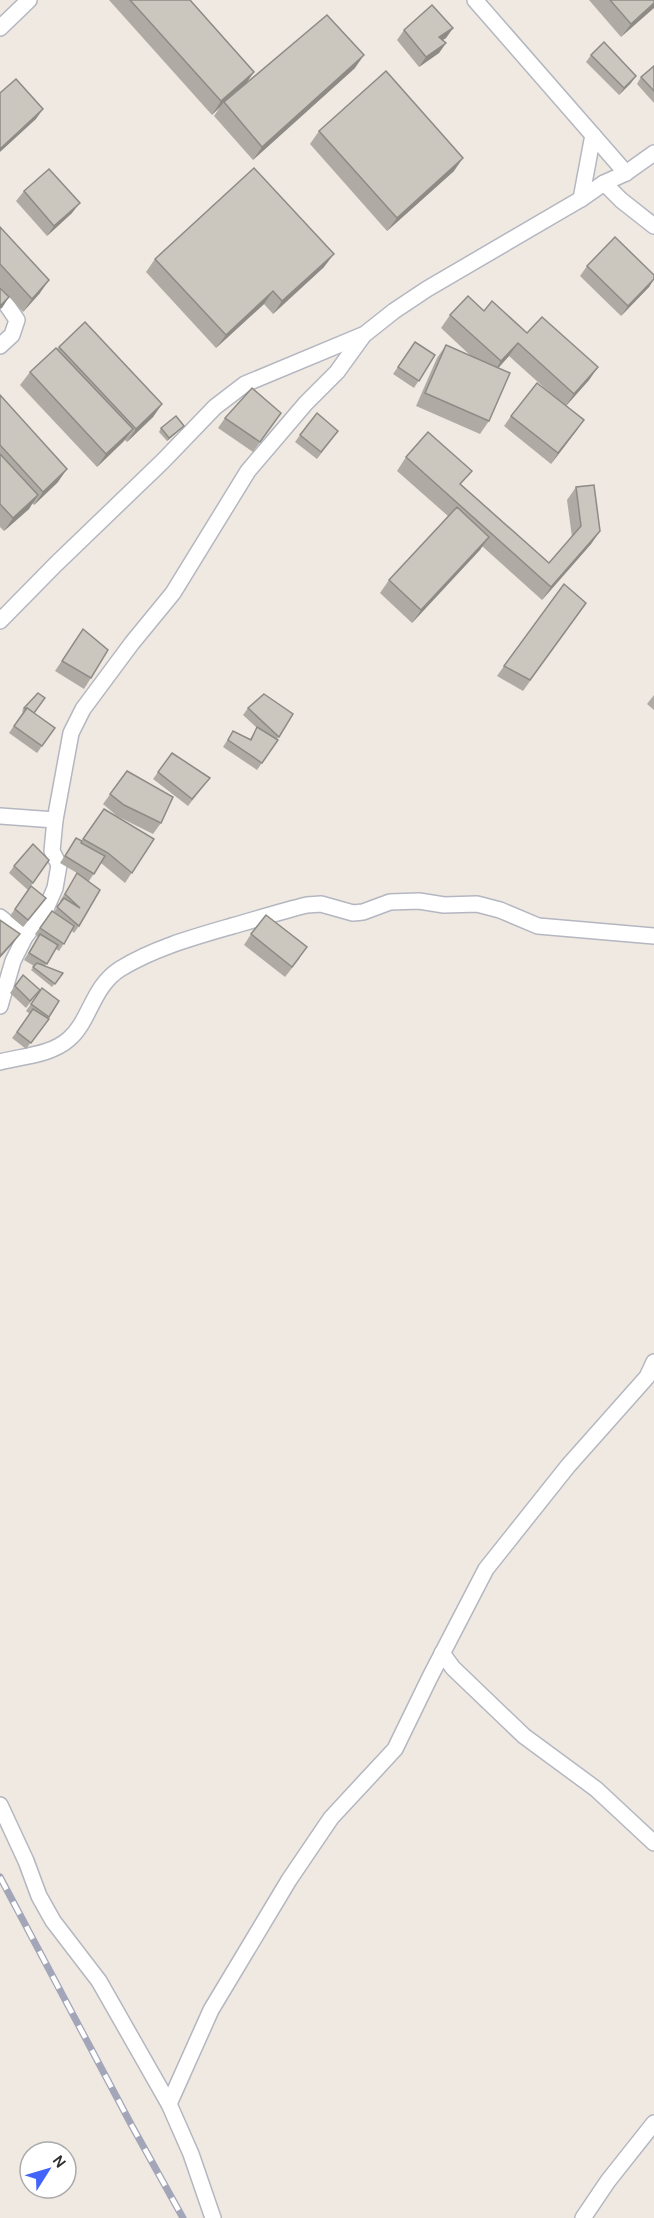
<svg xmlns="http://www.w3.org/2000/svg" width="654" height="2218" font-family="Karla,sans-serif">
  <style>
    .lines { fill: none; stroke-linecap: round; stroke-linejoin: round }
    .minor-casing { stroke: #b4b7c1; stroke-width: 18 }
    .minor { stroke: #fff; stroke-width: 15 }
    .rail-casing { stroke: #a3a6b8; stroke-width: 7 }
    .rail { stroke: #fff; stroke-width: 4.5; stroke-dasharray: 14; stroke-linecap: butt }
    .wall { fill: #afaba4 }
    .shaded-wall { fill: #8e8b86 }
    .building { fill: #cbc7bf; stroke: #8e8b86; stroke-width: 1.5 }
  </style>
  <rect width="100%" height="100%" fill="#efe9e1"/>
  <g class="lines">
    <g class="minor-casing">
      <g id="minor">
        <polyline points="475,0 626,173"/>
        <polyline points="0,28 29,0"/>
        <polyline points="604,183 621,200 654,226"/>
        <polyline points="581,199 593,135"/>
        <polyline points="0,295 17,320 12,335 0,346"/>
        <polyline points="0,621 56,564 163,461 215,407 245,384 365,334 394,311 427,289 581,199 604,183 626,173 654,153"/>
        <polyline points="0,816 55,820"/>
        <polyline points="0,917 25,937"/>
        <polyline points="0,1006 13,961 25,937 45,911 55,888 59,865 52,851 55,820 71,733 83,709 132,643 173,593 248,471 306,403 337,372 363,336"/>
        <path d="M0 1062C23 1056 51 1055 69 1039 90 1021 92 987 120 969 154 948 194 937 232 926 257 919 282 911 307 905L321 904 353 913 363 912 390 902 419 901 444 905 477 904 500 910 538 926 654 936"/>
        <polyline points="442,1653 453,1668 524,1736 596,1789 654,1843"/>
        <polyline points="0,1805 26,1861 39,1896 53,1921 99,1981 169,2104 191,2154 213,2218"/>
        <polyline points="169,2104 211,2010 289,1880 331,1818 395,1749 430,1677 486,1569 568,1466 647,1377 654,1362"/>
        <polyline points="583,2218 608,2181 654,2123"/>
      </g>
    </g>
    <use href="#minor" class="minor"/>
    <g class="rail-casing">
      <polyline id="rail" points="0,1877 132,2126 183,2218"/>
    </g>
    <use href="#rail" class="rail"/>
  </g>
  <g class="wall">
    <polygon points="109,0 190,0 254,72 246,83 355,68 253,160 214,116 220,107 212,115"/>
    <polygon points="589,0 654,0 621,37"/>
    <polygon points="453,28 446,38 443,40 446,43 439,53 419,67 397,40 404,30"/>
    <polygon points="591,55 631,83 619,95 586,62"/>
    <polygon points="654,66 654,103 637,84 641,77"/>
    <polygon points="319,131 454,171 387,231 310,144"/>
    <polygon points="24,191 72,213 47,236 16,201"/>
    <polygon points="0,227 40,293 23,312 0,287"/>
    <polygon points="155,259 324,267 273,314 264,304 216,348 146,272"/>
    <polygon points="587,266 654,275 654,279 649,287 621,316 580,276"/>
    <polygon points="484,311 527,333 598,367 589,380 566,406 577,430 551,464 504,426 511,416 549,392 509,356 498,368 489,421 480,434 416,406 437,358 446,345 472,357 441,328 450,315"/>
    <polygon points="415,342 435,355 414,388 393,374"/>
    <polygon points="59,347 162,404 153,417 127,442 125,440 97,467 20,385 30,372"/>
    <polygon points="0,395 58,482 34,505 32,503 29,509 4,531 0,527"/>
    <polygon points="281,413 253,452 218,428 225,418"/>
    <polygon points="184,426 181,429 167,441 159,432 161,428"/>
    <polygon points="300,435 333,438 317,459 295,442"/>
    <polygon points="406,457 462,485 549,563 572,537 567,500 576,487 600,531 591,544 542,600 482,546 412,623 380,593 389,580 448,516 397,471"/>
    <polygon points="586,603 523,691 497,676 504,666"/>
    <polygon points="83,629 91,678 84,689 55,671"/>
    <polygon points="654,695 654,710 647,704"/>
    <polygon points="24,708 34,713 55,728 37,753 9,733 23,712 22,711"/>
    <polygon points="248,708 293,714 277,739 278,740 257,770 223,747 233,731 250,739 257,728 243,715"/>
    <polygon points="172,753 210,778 188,806 153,779"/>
    <polygon points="127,771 161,823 153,834 117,816 103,804"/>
    <polygon points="104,809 154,839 125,883 101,863 89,881 79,926 74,933 72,931 59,951 56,949 45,966 63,973 52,987 31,970 34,966 24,960 38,937 35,934 52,911 54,912 61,902 60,901 77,873 60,863 76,838 82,841"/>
    <polygon points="49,860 31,886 41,905 23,927 10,916 29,888 28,890 9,873 14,866"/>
    <polygon points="251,934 300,958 285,977 244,945"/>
    <polygon points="23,975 40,990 26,1008 10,993"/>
    <polygon points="42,988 59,1001 48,1019 26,1049 12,1038 30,1014 26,1011"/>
  </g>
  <g class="shaded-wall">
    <polygon points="654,3 654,8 621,37 631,24"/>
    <polygon points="453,28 446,38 432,47 439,37"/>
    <polygon points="446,43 439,53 419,67 426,57"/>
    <polygon points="364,55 355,68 253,160 262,147"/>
    <polygon points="254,72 245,85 224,102 220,107 212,115 221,101"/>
    <polygon points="636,76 631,83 619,95 624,88"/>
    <polygon points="43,109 36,119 0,152 0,149"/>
    <polygon points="463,158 454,171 387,231 397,218"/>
    <polygon points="80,203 72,213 47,236 54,226"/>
    <polygon points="334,254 324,267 273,314 282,301"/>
    <polygon points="654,279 649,287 621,316 628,306"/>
    <polygon points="49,280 40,293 23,312 32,299"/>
    <polygon points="273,291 264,304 216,348 226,335"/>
    <polygon points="9,297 2,308 0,309 0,306"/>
    <polygon points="518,343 509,356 492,375 501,361"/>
    <polygon points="598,367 589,380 565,407 574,394"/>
    <polygon points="162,404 153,417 127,442 136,429"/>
    <polygon points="584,420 577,430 551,464 558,453"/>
    <polygon points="184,426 181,429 167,441 169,438"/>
    <polygon points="133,429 123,442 97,467 106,454"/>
    <polygon points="67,469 58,482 34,505 43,492"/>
    <polygon points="38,495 29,509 4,531 13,518"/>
    <polygon points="600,531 591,544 542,600 551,587"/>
    <polygon points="489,537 480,550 412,623 421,610"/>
    <polygon points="20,934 15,941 0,958 0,956"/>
  </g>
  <g class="building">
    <polygon points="130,0 190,0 254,72 221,101"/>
    <polygon points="610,0 654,0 654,3 631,24"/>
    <polygon points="432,5 453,28 439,37 446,43 426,57 404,30"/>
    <polygon points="327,15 364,55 262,147 224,102"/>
    <polygon points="604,42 636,76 624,88 591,55"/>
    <polygon points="654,66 654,91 641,77"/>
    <polygon points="386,71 463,158 397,218 319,131"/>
    <polygon points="16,79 43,109 0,149 0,93"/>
    <polygon points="254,168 334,254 282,301 273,291 226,335 155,259"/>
    <polygon points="49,169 80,203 54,226 24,191"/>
    <polygon points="0,227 49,280 32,299 0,264"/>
    <polygon points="615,237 654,275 654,279 628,306 587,266"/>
    <polygon points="0,288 9,297 0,306"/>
    <polygon points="468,296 484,311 492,301 527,333 542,317 598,367 574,394 518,343 501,361 450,315"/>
    <polygon points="85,322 162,404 136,429 59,347"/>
    <polygon points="415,342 435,355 419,381 398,367"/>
    <polygon points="446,345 510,373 489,421 425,393"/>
    <polygon points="56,348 133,429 106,454 30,372"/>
    <polygon points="537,383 584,420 558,453 511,416"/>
    <polygon points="252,388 281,413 260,442 225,418"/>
    <polygon points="0,395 67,469 43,492 0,445"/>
    <polygon points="317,413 338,431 321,452 300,435"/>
    <polygon points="176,416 184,426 169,438 161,428"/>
    <polygon points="428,432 472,471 460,484 549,563 581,526 576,487 594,485 600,531 551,587 406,457"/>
    <polygon points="0,454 38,495 13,518 0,504"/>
    <polygon points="457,507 489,537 421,610 389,580"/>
    <polygon points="564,584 586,603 530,680 504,666"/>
    <polygon points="83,629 108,650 91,678 62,661"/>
    <polygon points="38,693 45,698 34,713 27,708 26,709 24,708"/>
    <polygon points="264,694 293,714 279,737 248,708"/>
    <polygon points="27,708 55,728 42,746 14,726"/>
    <polygon points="257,727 278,740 262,763 228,740 233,731 251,740"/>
    <polygon points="172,753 210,778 192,799 158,772"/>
    <polygon points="127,771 173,797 161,823 124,805 110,794"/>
    <polygon points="104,809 154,839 132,873 108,853 83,839"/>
    <polygon points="76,838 82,841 81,843 105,856 94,874 65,856"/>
    <polygon points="33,844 49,860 33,883 14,866"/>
    <polygon points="77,873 100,890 79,926 57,907 64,898 80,908 65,894"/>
    <polygon points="31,886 46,898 28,920 15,909"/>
    <polygon points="52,911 74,926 64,944 40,928"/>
    <polygon points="266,915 307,947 292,967 251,934"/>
    <polygon points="0,920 20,934 0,956"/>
    <polygon points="40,934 58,945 47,964 29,953"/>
    <polygon points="37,963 63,973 55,984 33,967"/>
    <polygon points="23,975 40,990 30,1001 15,986"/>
    <polygon points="42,988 59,1001 49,1017 31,1004"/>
    <polygon points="33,1009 49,1019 31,1043 17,1032"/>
  </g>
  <g transform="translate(48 2170) rotate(53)"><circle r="28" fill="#ffffff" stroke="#ababab" stroke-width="1.5"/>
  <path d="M0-4.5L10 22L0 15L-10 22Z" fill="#4264fb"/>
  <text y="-9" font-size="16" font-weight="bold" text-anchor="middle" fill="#2e2e2e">N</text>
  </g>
</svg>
